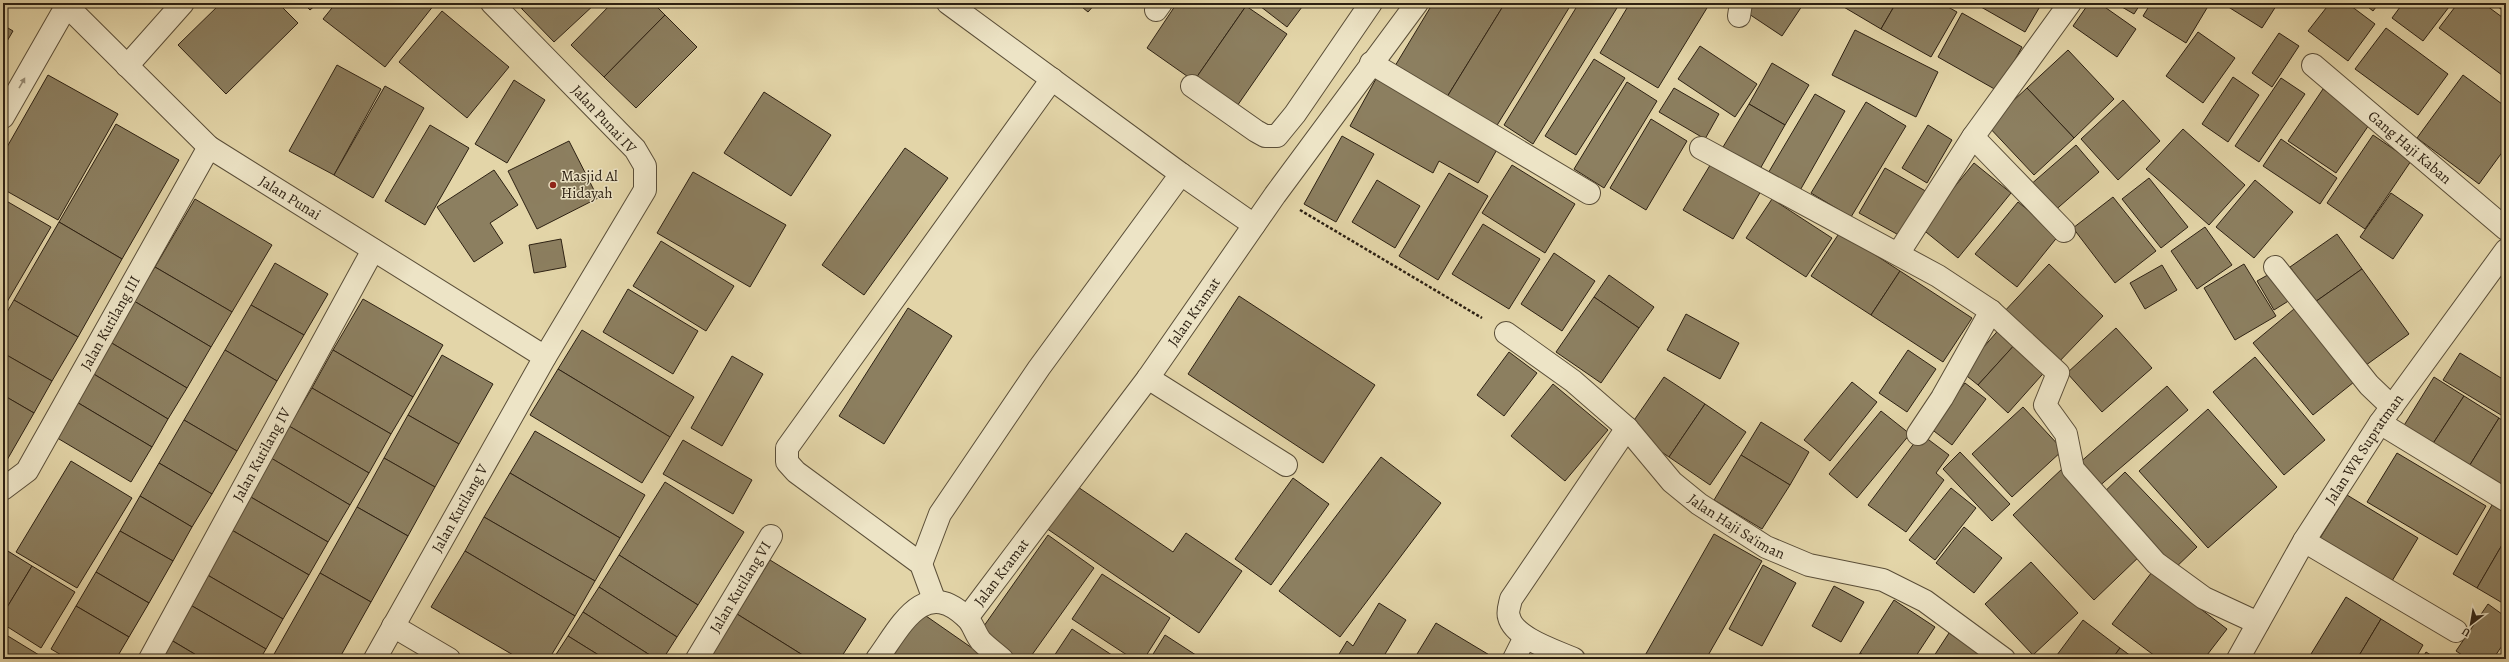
<svg xmlns="http://www.w3.org/2000/svg" width="2509" height="662" font-family="Alegreya,serif">
  <style>
    .building { fill: #8c7f60; stroke: #2d2113 }
    .lines { fill: none; stroke-linecap: round; stroke-linejoin: round }
    .minor-casing { stroke: #5a4e38; stroke-width: 24 }
    .path { stroke: #2d2113; stroke-width: 2.5; stroke-dasharray: 3 2; stroke-linecap: butt }
    .minor { stroke: #ede4c6; stroke-width: 22 }
    .oneway { fill: #978c75 }
    .poi-dot { fill: #8f2418; stroke: #ede4c6; stroke-width: 1.5 }
    .labels { text-anchor: middle; dominant-baseline: central; stroke-width: 3; stroke-linejoin: round; paint-order: stroke }
    .street-label { font-size: 15px; fill: #2d2113; stroke: #ede4c6 }
    .poi-label { font-size: 15px; fill: #2d2113; stroke: #ede4c6; text-anchor: start }
  </style>
  <rect width="100%" height="100%" fill="#e3d5a8"/>
  <filter id="stains"><feTurbulence type="fractalNoise" baseFrequency=".005" numOctaves="4"/><feColorMatrix values="0 0 0 0 .2 0 0 0 0 .09 0 0 0 0 .02 0 0 0 .5 -.17"/></filter>
  <radialGradient id="worn" r=".72"><stop offset=".6" stop-color="#630" stop-opacity="0"/><stop offset="1" stop-color="#630" stop-opacity=".3"/></radialGradient>
  <g class="building">
    <polygon points="221,3 278,3 298,23 226,94 178,45"/>
    <polygon points="303,3 318,3 310,10"/>
    <polygon points="336,3 432,3 434,5 385,67 323,19"/>
    <polygon points="516,3 528,3 522,9"/>
    <polygon points="528,3 596,3 554,42 522,9"/>
    <polygon points="612,3 653,3 665,15 604,77 571,45"/>
    <polygon points="1077,3 1096,3 1088,12"/>
    <polygon points="1177,3 1242,3 1246,6 1194,81 1147,48"/>
    <polygon points="1256,3 1305,3 1287,27"/>
    <polygon points="1433,3 1505,3 1447,97 1395,66"/>
    <polygon points="1505,3 1572,3 1496,127 1447,97"/>
    <polygon points="1579,3 1620,3 1533,144 1504,125"/>
    <polygon points="1630,3 1710,3 1658,88 1600,53"/>
    <polygon points="1751,3 1804,3 1782,36 1746,12"/>
    <polygon points="1837,3 1896,3 1881,29"/>
    <polygon points="1896,3 1941,3 1957,12 1931,57 1881,29"/>
    <polygon points="1974,3 2042,3 2025,32"/>
    <polygon points="2089,3 2099,3 2136,29 2117,57 2073,26"/>
    <polygon points="2115,3 2141,3 2134,14"/>
    <polygon points="2151,3 2210,3 2186,43 2143,16"/>
    <polygon points="2222,3 2278,3 2262,28"/>
    <polygon points="2330,3 2347,3 2375,24 2348,61 2308,31"/>
    <polygon points="2363,3 2379,3 2373,11"/>
    <polygon points="2403,3 2452,3 2423,41 2392,18"/>
    <polygon points="2458,3 2483,3 2506,20 2506,78 2439,28"/>
    <polygon points="2499,3 2506,3 2506,13 2497,6"/>
    <polygon points="1246,6 1287,34 1235,109 1194,81"/>
    <polygon points="442,11 509,67 467,118 399,62"/>
    <polygon points="1962,13 2022,47 1998,91 1938,57"/>
    <polygon points="665,15 697,47 636,108 604,77"/>
    <polygon points="3,25 13,31 3,48"/>
    <polygon points="2386,28 2448,74 2418,115 2355,69"/>
    <polygon points="1855,30 1938,72 1916,117 1832,75"/>
    <polygon points="2198,32 2235,58 2203,103 2166,76"/>
    <polygon points="2279,33 2299,46 2272,87 2252,73"/>
    <polygon points="1700,46 1757,84 1735,117 1678,79"/>
    <polygon points="2068,50 2114,99 2074,138 2027,88"/>
    <polygon points="1594,59 1625,78 1576,155 1545,136"/>
    <polygon points="1772,63 1809,85 1785,125 1749,104"/>
    <polygon points="337,65 381,89 334,175 289,151"/>
    <polygon points="48,75 118,114 58,220 3,189 3,154"/>
    <polygon points="2463,75 2506,107 2506,147 2479,184 2417,138"/>
    <polygon points="1377,77 1499,146 1478,183 1439,161 1433,173 1350,126"/>
    <polygon points="2233,77 2259,95 2228,142 2202,124"/>
    <polygon points="2281,78 2305,94 2259,162 2235,146"/>
    <polygon points="514,80 545,100 507,163 475,144"/>
    <polygon points="1627,82 1657,101 1604,188 1574,169"/>
    <polygon points="385,86 424,108 373,198 334,175"/>
    <polygon points="1674,88 1719,114 1705,139 1659,112"/>
    <polygon points="2027,88 2074,138 2034,175 1987,125"/>
    <polygon points="2323,89 2371,122 2336,173 2288,141"/>
    <polygon points="764,92 831,135 791,196 724,153"/>
    <polygon points="1815,94 1845,111 1798,194 1767,175"/>
    <polygon points="2123,100 2160,141 2118,180 2081,139"/>
    <polygon points="1866,102 1906,126 1851,217 1811,193"/>
    <polygon points="1749,104 1785,125 1760,169 1723,147"/>
    <polygon points="1651,119 1687,141 1646,210 1610,188"/>
    <polygon points="116,124 179,160 122,259 59,222"/>
    <polygon points="430,125 469,148 425,225 385,201"/>
    <polygon points="1928,125 1952,140 1927,183 1902,168"/>
    <polygon points="2183,129 2245,185 2209,225 2146,169"/>
    <polygon points="2373,135 2411,161 2365,229 2327,203"/>
    <polygon points="1342,136 1374,154 1336,222 1304,204"/>
    <polygon points="2281,139 2337,178 2320,204 2263,166"/>
    <polygon points="569,141 598,198 537,229 508,171"/>
    <polygon points="2076,145 2099,172 2052,213 2029,186"/>
    <polygon points="905,148 948,178 864,295 822,265"/>
    <polygon points="1712,162 1761,191 1733,239 1683,210"/>
    <polygon points="1974,163 2011,193 1958,258 1921,228"/>
    <polygon points="1512,165 1575,204 1545,253 1482,213"/>
    <polygon points="1885,168 1929,193 1904,238 1859,213"/>
    <polygon points="494,170 518,205 490,223 503,243 474,262 437,207"/>
    <polygon points="693,172 786,225 750,287 657,233"/>
    <polygon points="1449,173 1488,196 1438,280 1399,256"/>
    <polygon points="2149,178 2188,227 2161,248 2122,199"/>
    <polygon points="1377,180 1420,206 1395,248 1352,222"/>
    <polygon points="2255,180 2293,212 2254,258 2216,227"/>
    <polygon points="2391,193 2423,215 2393,259 2360,237"/>
    <polygon points="2113,197 2156,251 2115,283 2073,228"/>
    <polygon points="3,199 51,227 7,302 3,300"/>
    <polygon points="195,199 272,245 232,312 155,267"/>
    <polygon points="1772,199 1832,238 1806,277 1746,238"/>
    <polygon points="2018,202 2059,235 2017,287 1975,254"/>
    <polygon points="59,222 122,259 78,337 14,300"/>
    <polygon points="1483,224 1540,259 1509,309 1452,274"/>
    <polygon points="2205,227 2232,265 2197,289 2171,251"/>
    <polygon points="1840,232 1900,271 1871,315 1811,276"/>
    <polygon points="2337,234 2362,269 2315,302 2290,267"/>
    <polygon points="561,239 566,267 534,273 529,245"/>
    <polygon points="661,241 734,286 706,331 633,286"/>
    <polygon points="1554,253 1595,281 1562,331 1521,304"/>
    <polygon points="275,263 328,294 304,335 251,305"/>
    <polygon points="2049,264 2103,316 2055,366 2001,315"/>
    <polygon points="2244,264 2276,316 2235,340 2204,288"/>
    <polygon points="2162,265 2177,290 2145,309 2130,283"/>
    <polygon points="155,267 232,312 211,347 134,301"/>
    <polygon points="2362,269 2409,334 2362,368 2315,302"/>
    <polygon points="1900,271 1972,318 1943,362 1871,315"/>
    <polygon points="2273,272 2290,300 2274,310 2257,281"/>
    <polygon points="1609,275 1654,307 1639,328 1594,297"/>
    <polygon points="628,289 698,331 673,374 603,332"/>
    <polygon points="1239,296 1375,385 1323,463 1188,374"/>
    <polygon points="1594,297 1639,328 1601,383 1556,352"/>
    <polygon points="363,299 443,345 413,397 333,350"/>
    <polygon points="3,300 7,302 3,308"/>
    <polygon points="14,300 78,337 52,381 3,353 3,319"/>
    <polygon points="134,301 211,347 187,388 110,342"/>
    <polygon points="251,305 304,335 277,381 225,350"/>
    <polygon points="908,308 952,336 884,444 839,416"/>
    <polygon points="2294,309 2354,382 2313,415 2253,343"/>
    <polygon points="1686,314 1739,343 1720,379 1667,350"/>
    <polygon points="2002,326 2018,341 1978,385 1962,372"/>
    <polygon points="2116,328 2152,368 2102,412 2067,373"/>
    <polygon points="582,330 694,397 670,437 558,369"/>
    <polygon points="2018,341 2049,367 2008,413 1978,385"/>
    <polygon points="110,342 187,388 168,419 92,373"/>
    <polygon points="225,350 277,381 237,451 184,420"/>
    <polygon points="333,350 413,397 391,434 312,388"/>
    <polygon points="1908,350 1936,369 1907,412 1879,393"/>
    <polygon points="1509,352 1537,373 1504,416 1477,395"/>
    <polygon points="3,353 52,381 34,413 3,395"/>
    <polygon points="2460,353 2506,381 2506,418 2443,380"/>
    <polygon points="442,355 493,384 459,444 408,415"/>
    <polygon points="732,356 763,374 722,446 691,428"/>
    <polygon points="2255,357 2325,440 2284,475 2213,392"/>
    <polygon points="558,369 670,437 642,483 530,415"/>
    <polygon points="92,373 168,419 152,447 75,401"/>
    <polygon points="1664,377 1705,404 1669,457 1628,429"/>
    <polygon points="2434,377 2464,396 2432,445 2403,427"/>
    <polygon points="1852,382 1877,402 1830,461 1804,440"/>
    <polygon points="1965,383 1986,399 1952,445 1930,428"/>
    <polygon points="1553,384 1608,430 1565,481 1511,436"/>
    <polygon points="2167,386 2188,410 2097,488 2077,465"/>
    <polygon points="312,388 391,434 369,473 289,426"/>
    <polygon points="3,395 34,413 3,467"/>
    <polygon points="2464,396 2499,418 2468,468 2432,445"/>
    <polygon points="75,401 152,447 131,482 54,436"/>
    <polygon points="1705,404 1746,432 1710,485 1669,457"/>
    <polygon points="2023,407 2063,450 2012,497 1972,454"/>
    <polygon points="2208,409 2277,487 2208,548 2139,471"/>
    <polygon points="1881,411 1910,434 1857,498 1829,474"/>
    <polygon points="408,415 459,444 435,487 384,458"/>
    <polygon points="2499,418 2506,423 2506,492 2468,468"/>
    <polygon points="184,420 237,451 212,494 159,463"/>
    <polygon points="1761,422 1809,452 1790,485 1741,455"/>
    <polygon points="289,426 369,473 350,505 271,458"/>
    <polygon points="535,431 645,495 620,538 510,473"/>
    <polygon points="1921,434 1949,455 1936,473 1944,480 1906,532 1868,505"/>
    <polygon points="683,440 752,480 733,514 663,474"/>
    <polygon points="1960,452 2010,504 1992,521 1943,469"/>
    <polygon points="2397,453 2486,506 2457,555 2367,502"/>
    <polygon points="1741,455 1790,485 1762,529 1714,500"/>
    <polygon points="1381,457 1441,503 1340,637 1279,591"/>
    <polygon points="271,458 350,505 328,542 249,496"/>
    <polygon points="384,458 435,487 408,536 357,507"/>
    <polygon points="71,461 132,498 77,588 16,552"/>
    <polygon points="159,463 212,494 192,527 140,496"/>
    <polygon points="2063,468 2143,553 2094,600 2013,515"/>
    <polygon points="2125,472 2197,547 2171,572 2099,497"/>
    <polygon points="510,473 620,538 595,581 484,517"/>
    <polygon points="1293,478 1329,504 1271,585 1235,559"/>
    <polygon points="665,482 744,532 698,605 619,555"/>
    <polygon points="1075,485 1173,552 1186,533 1242,571 1199,633 1046,528"/>
    <polygon points="1951,488 1976,508 1935,560 1909,540"/>
    <polygon points="2347,495 2418,538 2389,586 2317,543"/>
    <polygon points="140,496 192,527 173,561 120,531"/>
    <polygon points="249,496 328,542 309,575 230,529"/>
    <polygon points="2492,505 2506,513 2506,538 2477,588 2453,574"/>
    <polygon points="357,507 408,536 371,602 320,573"/>
    <polygon points="484,517 595,581 575,616 465,551"/>
    <polygon points="1964,527 2002,558 1974,593 1936,563"/>
    <polygon points="230,529 309,575 283,619 204,573"/>
    <polygon points="120,531 173,561 149,603 96,572"/>
    <polygon points="1714,534 1762,561 1706,659 1643,659"/>
    <polygon points="1048,535 1094,568 1029,659 1016,659 979,633"/>
    <polygon points="2506,538 2506,605 2477,588"/>
    <polygon points="3,548 32,566 3,614"/>
    <polygon points="465,551 575,616 549,659 520,659 431,607"/>
    <polygon points="619,555 698,605 677,637 599,587"/>
    <polygon points="770,560 866,619 840,659 809,659 737,614"/>
    <polygon points="2031,562 2078,613 2033,655 1985,604"/>
    <polygon points="1763,565 1796,583 1762,646 1729,629"/>
    <polygon points="32,566 75,592 41,648 3,624 3,614"/>
    <polygon points="96,572 149,603 129,637 76,606"/>
    <polygon points="2152,572 2227,629 2204,659 2159,659 2112,624"/>
    <polygon points="204,573 283,619 266,649 187,603"/>
    <polygon points="320,573 371,602 339,659 279,659 273,656"/>
    <polygon points="1102,574 1170,618 1144,659 1133,659 1072,619"/>
    <polygon points="1834,586 1864,602 1841,642 1812,626"/>
    <polygon points="599,587 677,637 663,659 656,659 583,612"/>
    <polygon points="2346,597 2381,619 2357,659 2320,659 2311,654"/>
    <polygon points="1894,600 1935,627 1914,659 1869,659 1860,653"/>
    <polygon points="187,603 266,649 260,659 203,659 166,637"/>
    <polygon points="1379,603 1406,620 1382,659 1336,659 1347,641 1353,646"/>
    <polygon points="2488,604 2506,617 2506,640 2493,659 2468,659 2456,651"/>
    <polygon points="76,606 129,637 116,659 68,659 51,649"/>
    <polygon points="916,609 985,657 984,659 897,659 886,652"/>
    <polygon points="583,612 656,659 605,659 568,636"/>
    <polygon points="737,614 809,659 720,659 712,654"/>
    <polygon points="2381,619 2423,645 2415,659 2357,659"/>
    <polygon points="2083,620 2120,648 2112,659 2054,659"/>
    <polygon points="1436,623 1496,659 1414,659"/>
    <polygon points="1072,629 1118,659 1052,659"/>
    <polygon points="3,633 39,655 37,659 3,659"/>
    <polygon points="1949,633 1989,659 1932,659"/>
    <polygon points="1165,635 1202,659 1150,659"/>
    <polygon points="568,636 605,659 553,659"/>
    <polygon points="166,637 203,659 154,659"/>
    <polygon points="2120,648 2135,659 2112,659"/>
    <polygon points="2426,652 2437,659 2422,659"/>
    <polygon points="1860,653 1869,659 1856,659"/>
  </g>
  <g class="lines">
    <g class="minor-casing">
      <g id="minor">
        <path id="s1" d="M64 3 209 147 545 357"/>
        <polyline points="1156,10 1161,3"/>
        <polyline points="1739,16 1741,3"/>
        <polyline points="1371,63 1589,193"/>
        <path id="s2" d="M2313 65 2506 229"/>
        <polyline points="127,66 183,3"/>
        <polyline points="1192,86 1256,131 1265,136 1277,136 1295,114 1371,3"/>
        <polyline points="3,117 67,5"/>
        <polyline points="1701,148 1938,276 1991,311 2058,373 2045,405 2066,434 2073,469 2156,563 2204,598 2258,623"/>
        <polyline points="1181,174 1254,225"/>
        <polyline points="2064,231 1973,137 2070,3"/>
        <polyline points="1898,254 1973,137"/>
        <polyline points="2275,267 2369,385 2392,407"/>
        <path id="s3" d="M1506 333 1573 381 1627 428 1672 482 1699 504 1766 547 1809 565 1883 580 1925 601 2004 659"/>
        <polyline points="1148,378 1286,465"/>
        <polyline points="2380,423 2506,500"/>
        <polyline points="1918,434 1942,398 1991,311"/>
        <path id="s4" d="M3 489 27 471 209 147"/>
        <polyline points="2304,541 2456,631"/>
        <polyline points="921,564 940,514 1039,368 1181,174 948,3"/>
        <polyline points="935,602 921,564 796,472 787,462 787,448 1052,79"/>
        <path id="s5" d="M967 618 1148 378 1275 195 1417 3"/>
        <polyline points="393,626 449,659"/>
        <path id="s6" d="M150 659 373 250"/>
        <path id="s7" d="M375 659 545 357 645 190V166L635 149 492 3"/>
        <path id="s8" d="M697 659 771 536"/>
        <path d="M877 659C900 628 923 576 966 617 973 623 975 634 981 641 987 647 995 653 1002 659"/>
        <polyline points="1514,659 1525,637"/>
        <path d="M1574 659C1556 651 1514 638 1509 617 1507 612 1510 604 1511 599L1627 428"/>
        <path id="s9" d="M2238 659 2304 541 2380 423 2506 250"/>
      </g>
    </g>
    <polyline class="path" points="1300,210 1482,318"/>
    <use href="#minor" class="minor"/>
  </g>
  <defs><path id="oneway-solid" d="M-6-.8H1V-3.2L6.5 0L1 3.2V.8H-6Z"/></defs>
  <use class="oneway" href="#oneway-solid" transform="translate(22 83) rotate(-60)"/>
  <circle class="poi-dot" cx="553" cy="185" r="4"/>
  <g class="labels">
    <g class="street-label">
      <text transform="translate(604 119) rotate(47)">Jalan Punai IV</text>
      <text stroke="none"><textPath href="#s2" startOffset="127">Gang Haji Kaban</textPath></text>
      <text stroke="none"><textPath href="#s1" startOffset="300">Jalan Punai</textPath></text>
      <text stroke="none"><textPath href="#s5" startOffset="381">Jalan Kramat</textPath></text>
      <text stroke="none"><textPath href="#s4" startOffset="200">Jalan Kutilang III</textPath></text>
      <text stroke="none"><textPath href="#s9" startOffset="245">Jalan WR Supratman</textPath></text>
      <text stroke="none"><textPath href="#s6" startOffset="233">Jalan Kutilang IV</textPath></text>
      <text stroke="none"><textPath href="#s7" startOffset="173">Jalan Kutilang V</textPath></text>
      <text stroke="none"><textPath href="#s3" startOffset="303">Jalan Haji Sa'iman</textPath></text>
      <text stroke="none"><textPath href="#s5" startOffset="57">Jalan Kramat</textPath></text>
      <text stroke="none"><textPath href="#s8" startOffset="84">Jalan Kutilang VI</textPath></text>
    </g>
    <g class="poi-label">
      <text x="561" y="176">Masjid Al<tspan x="561" dy="17">Hidayah</tspan></text>
    </g>
  </g>
  <rect width="2509" height="662" fill="none" stroke="#e3d5a8" stroke-width="16"/>
  <rect x="4" y="4" width="2501" height="654" fill="none" stroke="#2d2113" stroke-width="2"/>
  <rect x="8" y="8" width="2493" height="646" fill="none" stroke="#2d2113"/>
  <g transform="translate(2471 624) rotate(211)" stroke="#ede4c6" stroke-width="3" paint-order="stroke">
  <path d="M0-3L7 15L0 10L-7 15Z" fill="#2d2113"/>
  <text y="-6" font-size="11" font-weight="bold" text-anchor="middle" fill="#2d2113">U</text>
  </g>
  <rect width="100%" height="100%" filter="url(#stains)"/>
  <rect width="100%" height="100%" fill="url(#worn)"/>
</svg>
